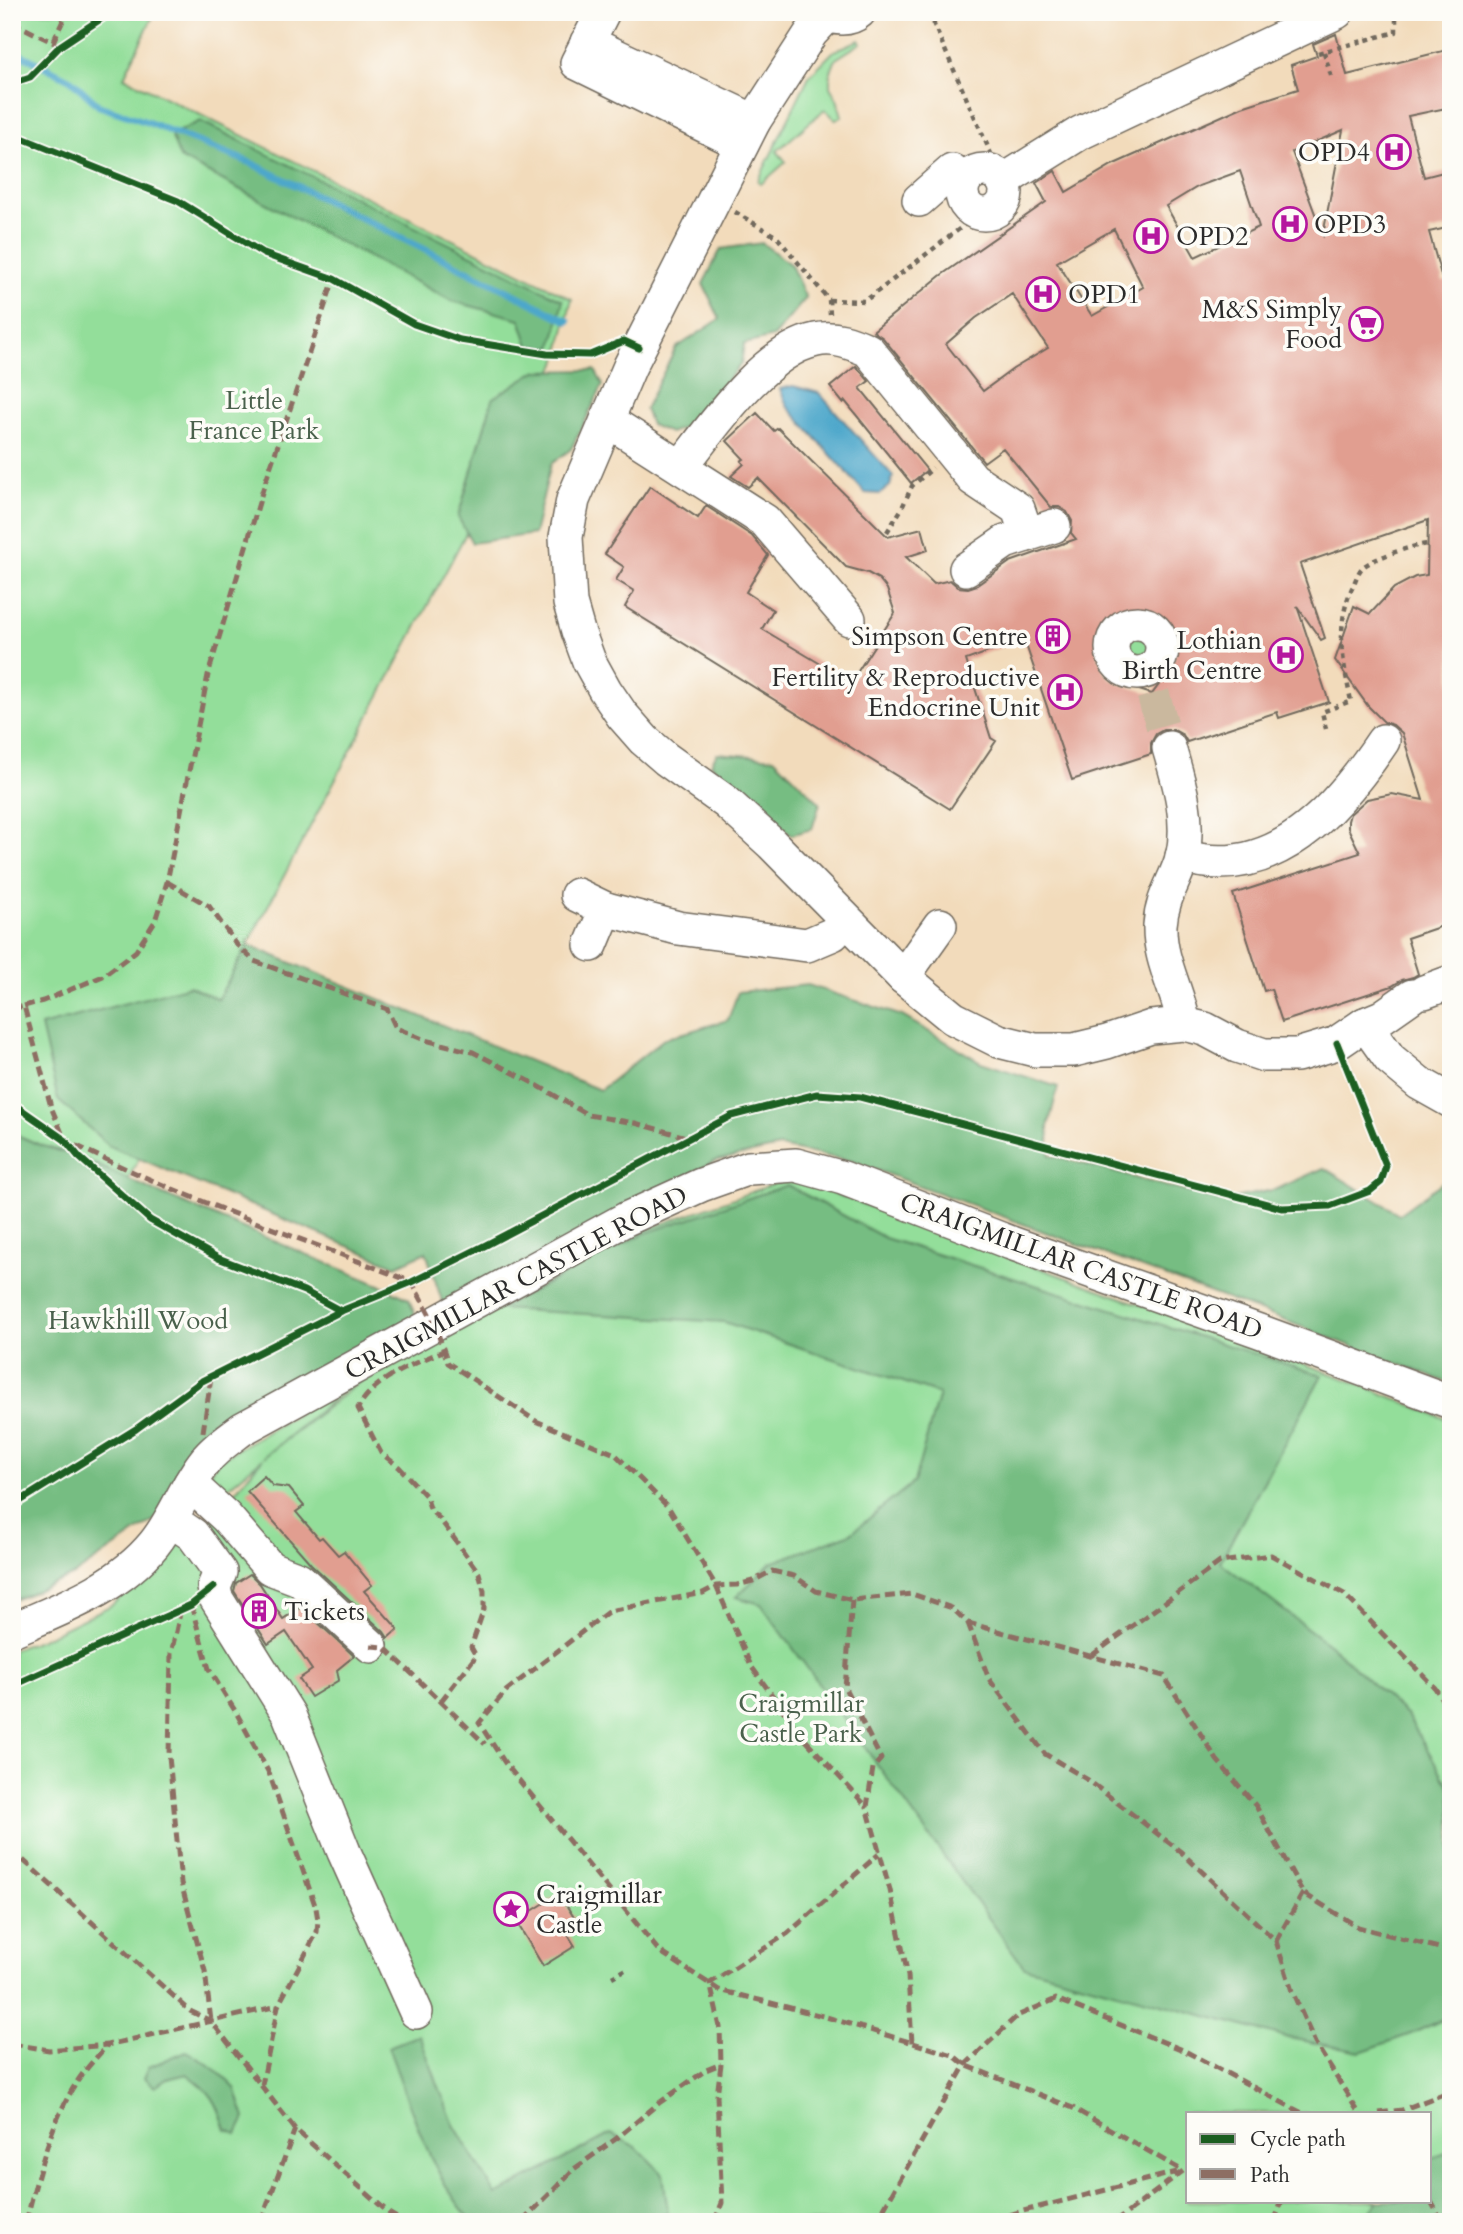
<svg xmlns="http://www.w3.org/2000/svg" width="1463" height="2234" font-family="Cardo,serif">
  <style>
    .green { fill: #93de9a; stroke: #5f8462; stroke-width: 2; fill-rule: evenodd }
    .forest { fill: #76bd82; stroke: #507456; stroke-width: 2 }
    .water { fill: #4da7cb; stroke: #3c697b; stroke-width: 2 }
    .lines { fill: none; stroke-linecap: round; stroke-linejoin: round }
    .stream { stroke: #4da7cb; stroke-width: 7 }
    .building { fill: #e19e90; fill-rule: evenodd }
    .minor-tunnel { stroke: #cab89e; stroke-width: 33; stroke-dasharray: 33 17; stroke-linecap: butt }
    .minor-casing { stroke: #71695d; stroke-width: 36 }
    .path { stroke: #71695d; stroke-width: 4.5; stroke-dasharray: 5 5; stroke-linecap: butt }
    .minor { stroke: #fff; stroke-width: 33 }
    .quiet { stroke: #8d6e63; stroke-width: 5; stroke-dasharray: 10 5; stroke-linecap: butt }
    .cycleway-casing { stroke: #fdfcf7; stroke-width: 11 }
    .cycleway { stroke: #1b5e20; stroke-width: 7 }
    .labels { text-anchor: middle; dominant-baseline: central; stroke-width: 7; stroke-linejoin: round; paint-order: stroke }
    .poi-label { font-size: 26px; fill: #2b2b2b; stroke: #fdfcf7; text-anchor: end }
    .park-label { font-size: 26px; fill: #4a614c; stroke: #fdfcf7 }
    .street-label { font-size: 26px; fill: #2b2b2b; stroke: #fdfcf7 }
  </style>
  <rect width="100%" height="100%" fill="#fdfcf7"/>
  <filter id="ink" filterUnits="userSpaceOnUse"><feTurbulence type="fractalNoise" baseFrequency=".0143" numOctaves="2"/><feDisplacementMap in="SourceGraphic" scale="14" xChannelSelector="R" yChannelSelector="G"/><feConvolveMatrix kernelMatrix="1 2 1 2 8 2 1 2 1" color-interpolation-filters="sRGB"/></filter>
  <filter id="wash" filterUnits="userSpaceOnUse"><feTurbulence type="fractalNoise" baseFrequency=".00686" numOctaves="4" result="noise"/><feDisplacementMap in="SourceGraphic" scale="28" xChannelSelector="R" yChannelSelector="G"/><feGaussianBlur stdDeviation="1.57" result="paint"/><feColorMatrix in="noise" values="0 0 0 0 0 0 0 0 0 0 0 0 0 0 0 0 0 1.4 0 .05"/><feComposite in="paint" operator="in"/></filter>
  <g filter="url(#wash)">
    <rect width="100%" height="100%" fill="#f2dbbb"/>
    <g class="green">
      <polygon points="12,12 155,12 124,77 572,299 556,364 218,1000 128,1180 79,1157 40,1145 12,1133"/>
      <polygon points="859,40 861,43 836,59 830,74 830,87 837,99 842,116 836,120 825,109 777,151 786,162 761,184 758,181 809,76 834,51"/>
      <circle cx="1137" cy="648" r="16"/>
      <path d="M791 1178 1354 1382 1451 1421V2222H12V1650L42 1639 112 1605 174 1548 211 1520 263 1458 220 1494 207 1478 219 1460 360 1377 264 1457 363 1379 498 1309 636 1233ZM1188 2113H1430V2201H1188Z"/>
    </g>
    <g class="forest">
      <polygon points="200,121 563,300 552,348 529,346 520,319 452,301 180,158 171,135"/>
      <polygon points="762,243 791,265 806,298 773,337 744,344 741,364 688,426 670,433 651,425 645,409 676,348 720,319 703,284 721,249"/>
      <polygon points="595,370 603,385 571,449 551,464 534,534 472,543 458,517 493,398 536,371"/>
      <polygon points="717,753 774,758 820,803 812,829 791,835 711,764"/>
      <polygon points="248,945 600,1090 664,1039 728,1020 738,992 808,985 902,1016 981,1062 1058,1087 1048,1127 1050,1155 1221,1201 1277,1189 1324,1168 1399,1214 1451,1176 1451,1384 1268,1314 852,1161 779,1147 715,1161 444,1307 426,1252 396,1266 109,1146 58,1100 41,1026 189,986 218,999"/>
      <polygon points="12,1133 40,1145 79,1157 154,1191 382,1286 409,1299 416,1318 213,1421 186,1452 157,1518 74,1575 12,1601"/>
      <polygon points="787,1185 885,1238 1322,1375 1220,1562 1336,1650 1408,1717 1451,1789 1451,2016 1411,2034 1360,2052 1284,2037 1024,1967 761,1604 736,1597 771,1563 851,1533 914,1482 939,1394 724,1322 498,1309 643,1234"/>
      <path d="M419 2035 453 2123 496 2195 611 2134 636 2147 663 2174 668 2213 644 2222H473C430 2176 410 2104 388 2047Z"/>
      <path d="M186 2051 214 2068 235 2088 245 2118 237 2134 226 2130C217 2101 212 2092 187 2074L167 2079 155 2087 144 2078 149 2067Z"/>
      <polygon points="1451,2151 1451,2222 1361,2222 1379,2201 1430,2201 1430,2159"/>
    </g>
    <polygon class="water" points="793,386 819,393 893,476 890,486 880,494 865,493 787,406 780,389"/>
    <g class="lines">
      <polyline class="stream" points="12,50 71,80 99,106 147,122 251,163 568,321"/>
    </g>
    <g id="blocks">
      <g class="building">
        <path d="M1336 34 1347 75 1451 49V107L1408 116 1424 177 1451 170V227L1429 232 1443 282 1451 280V923L1407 938 1418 974 1413 977 1402 980 1392 986 1282 1022 1271 989 1264 991 1233 894 1360 853 1348 828V821L1350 814 1367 799 1392 794 1423 800 1402 733 1393 725 1384 722 1368 706 1335 660 1354 606 1370 614 1394 588 1415 577 1427 575 1428 520 1300 564 1325 638 1321 640 1297 606 1329 702 1279 718 1277 712 1187 742 1183 735 1174 730H1163L1156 734 1151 743V754L1072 780 1024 639 966 660 991 738 996 741 950 809 625 607 634 591 616 580 624 567 605 554 650 486 698 518 706 506 752 536 768 555 746 592 773 610 762 629 851 682 895 613 887 589 879 579 868 573 846 567 758 478 748 487 731 476 744 464 741 461 744 459 727 441 757 413 774 431 778 428 888 537 922 528 928 550 906 557 934 584 950 580 958 587 968 588 977 585 1010 562 1076 539 1071 533 1072 521 1067 512 1059 507H1051L1003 448 984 462 883 338 873 331 940 276 1046 202 1036 183 1055 171 1066 192 1112 165 1242 107 1298 89 1291 65 1317 56 1313 44ZM1343 130 1323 235 1292 152ZM1240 171 1259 227 1195 257 1166 206 1199 186ZM1114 229 1143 287 1092 316 1057 262ZM1012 294 1048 348 1013 369 983 391 946 344 976 318ZM1130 609 1149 610 1158 615 1171 629 1175 638 1176 648 1172 667 1152 694 1120 684 1111 679 1104 672 1097 653V643L1105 625 1119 612Z"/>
        <polygon points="856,366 869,381 860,388 927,470 911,483 845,401 843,403 830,387"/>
        <polygon points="264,1476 273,1486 289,1488 304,1506 296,1512 319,1539 322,1537 338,1555 344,1551 372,1585 364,1591 398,1629 388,1638 384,1632 311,1564 247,1491"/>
        <polygon points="250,1574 260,1584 283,1619 301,1607 354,1656 337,1670 339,1680 311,1697 299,1679 312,1670 286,1632 268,1644 234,1591 236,1583"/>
        <polygon points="559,1894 575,1919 563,1927 575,1946 543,1966 516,1921"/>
      </g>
    </g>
  </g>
  <g filter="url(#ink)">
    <use href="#blocks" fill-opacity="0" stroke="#71695d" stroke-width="2"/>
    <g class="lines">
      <polyline class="minor-tunnel" points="1153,694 1169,748"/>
      <g class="minor-casing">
        <g id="minor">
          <polyline points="603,12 577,63 742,144"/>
          <path d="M825 12C834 20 850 20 859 12"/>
          <polyline points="828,15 811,33 754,121 630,366 573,500 566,537 570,603 578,631 589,661 605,690 622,715 644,740 666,759 726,802 772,844 903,977 953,1018 999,1041 1035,1050 1074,1050 1107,1042 1151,1027 1184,1024 1205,1029 1237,1046 1264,1055 1297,1055 1337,1043 1365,1024 1382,1017 1412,996"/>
          <polyline points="587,42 754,121"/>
          <circle cx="984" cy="192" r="22"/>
          <polyline points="1003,181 1080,133 1337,12"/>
          <polyline points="919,200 952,171"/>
          <polyline points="607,420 765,521 849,619"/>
          <path d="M681 467C712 427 765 350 816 340 835 336 852 343 868 350L973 479 1018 509 1027 535"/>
          <polyline points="966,569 1005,542 1054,526"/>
          <circle cx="1137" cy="648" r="25"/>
          <path d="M1169 748C1179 782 1190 817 1183 854 1177 879 1162 895 1160 925 1159 961 1178 990 1184 1024"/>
          <path d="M1182 856C1273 884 1338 808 1383 741"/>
          <polyline points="577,895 606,909 678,928 807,945 833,934 845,920"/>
          <polyline points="591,945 606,909"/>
          <polyline points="903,977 940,925"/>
          <polyline points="1424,992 1451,982"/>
          <polyline points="1365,1024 1390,1059 1419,1083 1451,1101"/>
          <polyline points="190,1484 226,1517 270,1568 299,1579 371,1646"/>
          <polyline points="171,1520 193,1535 220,1572 214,1587 216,1598 289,1715 344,1852 416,2012"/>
          <path d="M12 1630C63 1608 118 1588 154 1544 175 1518 185 1486 205 1461 215 1448 229 1439 242 1429L626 1219 701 1185 749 1168 796 1165 843 1178 1011 1243 1259 1331 1451 1402"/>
        </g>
      </g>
      <g class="path">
        <polyline points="933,12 934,25 992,156"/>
        <polyline points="1324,52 1332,79"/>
        <polyline points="1318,53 1396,32 1396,12"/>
        <polyline points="735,212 777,237 829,300 830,314"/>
        <polyline points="829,300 865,301 979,214"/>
        <polyline points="887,532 901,510 912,486 933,468"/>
        <path d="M1326 729 1322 712 1351 701C1343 661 1335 626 1352 588 1355 583 1357 573 1362 568 1372 558 1414 545 1428 544"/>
        <polyline points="612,1977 625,1970"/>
      </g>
      <use href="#minor" class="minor"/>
      <g class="quiet">
        <polyline points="12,22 60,46"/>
        <polyline points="53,42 67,12"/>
        <polyline points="167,882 209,906 237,945 254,961 387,1009 396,1028 425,1040 473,1052 535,1084 588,1115 635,1123 690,1138"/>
        <polyline points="24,1006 43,1001 103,976 136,951 155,921 167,882 208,675 263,489 334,279"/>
        <path d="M12 1009 24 1006 51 1107 65 1140C177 1196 295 1236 412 1282L435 1325 448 1363 536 1421 615 1454 669 1508 716 1586 751 1666 801 1735 867 1807"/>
        <polyline points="203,1432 211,1378"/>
        <polyline points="852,1600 845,1688 881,1759 873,1768 867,1807 890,1890 908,1976 912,2043"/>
        <polyline points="191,1605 209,1669 237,1714 269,1773 316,1908 318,1920 317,1932 278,2006 262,2085"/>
        <polyline points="181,1609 171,1654 169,1756 181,1883 205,1971 211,2021"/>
        <polyline points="968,1623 989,1679 1045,1754 1088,1780 1181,1852 1276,1941 1292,1991 1315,2043 1359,2113"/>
        <polyline points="371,1646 384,1647 485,1744"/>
        <polyline points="1091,1656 1220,1562 1271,1555 1344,1594 1435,1688 1451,1714"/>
        <path d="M441 1701 476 1656 471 1647 484 1609V1591L479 1573 440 1519 431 1511 426 1496 399 1467 381 1453 358 1408C374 1378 414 1364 443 1351"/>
        <polyline points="12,1850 190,2011 211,2021 295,2129 390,2214 404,2222"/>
        <polyline points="1276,1941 1303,1893"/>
        <polyline points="12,2044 49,2050 107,2045 278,2006"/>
        <polyline points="1379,2113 1402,2110 1451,2091"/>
        <polyline points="1430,2200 1443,2222"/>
        <path d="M26 2222C38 2174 51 2120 79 2079 87 2067 98 2056 107 2045"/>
        <polyline points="261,2222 295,2129"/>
        <polyline points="522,2222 574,2169 617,2138 659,2103 706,2070 721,2064"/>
        <polyline points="714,2222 722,2203 717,2096 721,2064 720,2027 710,1983 787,1934 879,1854"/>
        <polyline points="876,2222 965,2065 1017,2016 1056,1999 1183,2050 1302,2113"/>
        <polyline points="980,2222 1177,2172"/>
        <polyline points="1115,2222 1183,2171 1073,2108 965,2065 953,2055 823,2016 719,1990 659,1951 505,1763 479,1723 506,1691 609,1611 703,1593 716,1586 737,1585 753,1581 772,1571 794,1576 816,1591 852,1600 912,1594 952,1608 968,1623 1164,1676 1217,1760 1256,1806 1303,1893 1358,1927 1451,1951"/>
        <polyline points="1274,2222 1282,2201"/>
      </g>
      <g class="cycleway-casing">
        <g id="cycleway">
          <polyline points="12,83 30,77 60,46 111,12"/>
          <polyline points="12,134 178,201 264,254 334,279 414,324 460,340 547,354 590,355 624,341 639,348"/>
          <polyline points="12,1103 65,1140 79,1157 150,1220 218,1258 304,1291 341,1311"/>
          <polyline points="12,1506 136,1429 202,1381 341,1311 412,1282 486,1245 731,1116 817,1094 860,1097 1282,1208 1330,1206 1370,1191 1381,1182 1386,1166 1337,1043"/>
          <polyline points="12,1686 191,1605 214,1587"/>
        </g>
      </g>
      <use href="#cycleway" class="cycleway"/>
    </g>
  </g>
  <defs>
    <g id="hospital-ring" transform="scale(1.75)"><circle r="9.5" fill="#fdfcf7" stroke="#b5179e" stroke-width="1.5"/><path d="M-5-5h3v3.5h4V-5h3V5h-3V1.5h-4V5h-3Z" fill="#b5179e"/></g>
    <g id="supermarket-ring" transform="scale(1.75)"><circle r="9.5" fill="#fdfcf7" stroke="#b5179e" stroke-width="1.5"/><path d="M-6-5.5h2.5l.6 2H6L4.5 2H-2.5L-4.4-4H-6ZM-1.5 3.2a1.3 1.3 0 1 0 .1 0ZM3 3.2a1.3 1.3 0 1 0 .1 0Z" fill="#b5179e"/></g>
    <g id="building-ring" transform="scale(1.75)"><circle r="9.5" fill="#fdfcf7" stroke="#b5179e" stroke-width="1.5"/><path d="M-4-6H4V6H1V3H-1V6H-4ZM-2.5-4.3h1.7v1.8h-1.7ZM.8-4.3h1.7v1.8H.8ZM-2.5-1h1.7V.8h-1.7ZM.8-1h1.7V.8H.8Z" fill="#b5179e"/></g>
    <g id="sight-ring" transform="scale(1.75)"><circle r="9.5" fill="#fdfcf7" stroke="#b5179e" stroke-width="1.5"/><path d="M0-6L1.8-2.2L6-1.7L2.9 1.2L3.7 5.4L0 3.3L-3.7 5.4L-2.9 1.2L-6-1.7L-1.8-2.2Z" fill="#b5179e"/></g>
  </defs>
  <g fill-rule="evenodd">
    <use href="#hospital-ring" x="1394" y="152"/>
    <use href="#hospital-ring" x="1290" y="224"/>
    <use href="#hospital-ring" x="1151" y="236"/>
    <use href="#hospital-ring" x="1043" y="294"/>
    <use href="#supermarket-ring" x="1366" y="324"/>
    <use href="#building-ring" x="1053" y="636"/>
    <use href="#hospital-ring" x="1286" y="655"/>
    <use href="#hospital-ring" x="1065" y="692"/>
    <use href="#building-ring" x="259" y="1611"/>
    <use href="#sight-ring" x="511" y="1909"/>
  </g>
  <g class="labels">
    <g class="poi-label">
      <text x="1370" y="152">OPD4</text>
      <text x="1314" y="224" text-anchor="start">OPD3</text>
      <text x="1176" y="236" text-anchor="start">OPD2</text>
      <text x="1068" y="294" text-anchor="start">OPD1</text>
      <text x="1342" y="309">M&amp;S Simply<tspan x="1342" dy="30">Food</tspan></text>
      <text x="1028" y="636">Simpson Centre</text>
      <text x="1262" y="640">Lothian<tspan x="1262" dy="30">Birth Centre</tspan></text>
      <text x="1040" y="677">Fertility &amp; Reproductive<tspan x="1040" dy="30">Endocrine Unit</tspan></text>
      <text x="284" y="1611" text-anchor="start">Tickets</text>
      <text x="536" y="1894" text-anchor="start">Craigmillar<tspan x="536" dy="30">Castle</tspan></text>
    </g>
    <g class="park-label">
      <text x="254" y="400">Little<tspan x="254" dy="30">France Park</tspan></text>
      <text x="138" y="1320">Hawkhill Wood</text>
      <text x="801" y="1703">Craigmillar<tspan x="801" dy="30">Castle Park</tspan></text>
    </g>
    <g class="street-label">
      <text transform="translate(1081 1266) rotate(20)">CRAIGMILLAR CASTLE ROAD</text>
      <text transform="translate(516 1283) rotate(-28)">CRAIGMILLAR CASTLE ROAD</text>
    </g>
  </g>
  <rect width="1463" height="2234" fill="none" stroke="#fdfcf7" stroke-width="42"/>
  <rect x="1186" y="2112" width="245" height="91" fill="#fdfcf7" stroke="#a9a8a5" stroke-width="2"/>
  <rect x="1200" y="2134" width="35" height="10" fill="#1b5e20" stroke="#a9a8a5" stroke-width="2"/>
  <text x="1250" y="2146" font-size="21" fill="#2b2b2b">Cycle path</text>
  <rect x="1200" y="2169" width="35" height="10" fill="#8d6e63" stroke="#a9a8a5" stroke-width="2"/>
  <text x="1250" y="2182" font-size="21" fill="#2b2b2b">Path</text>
</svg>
